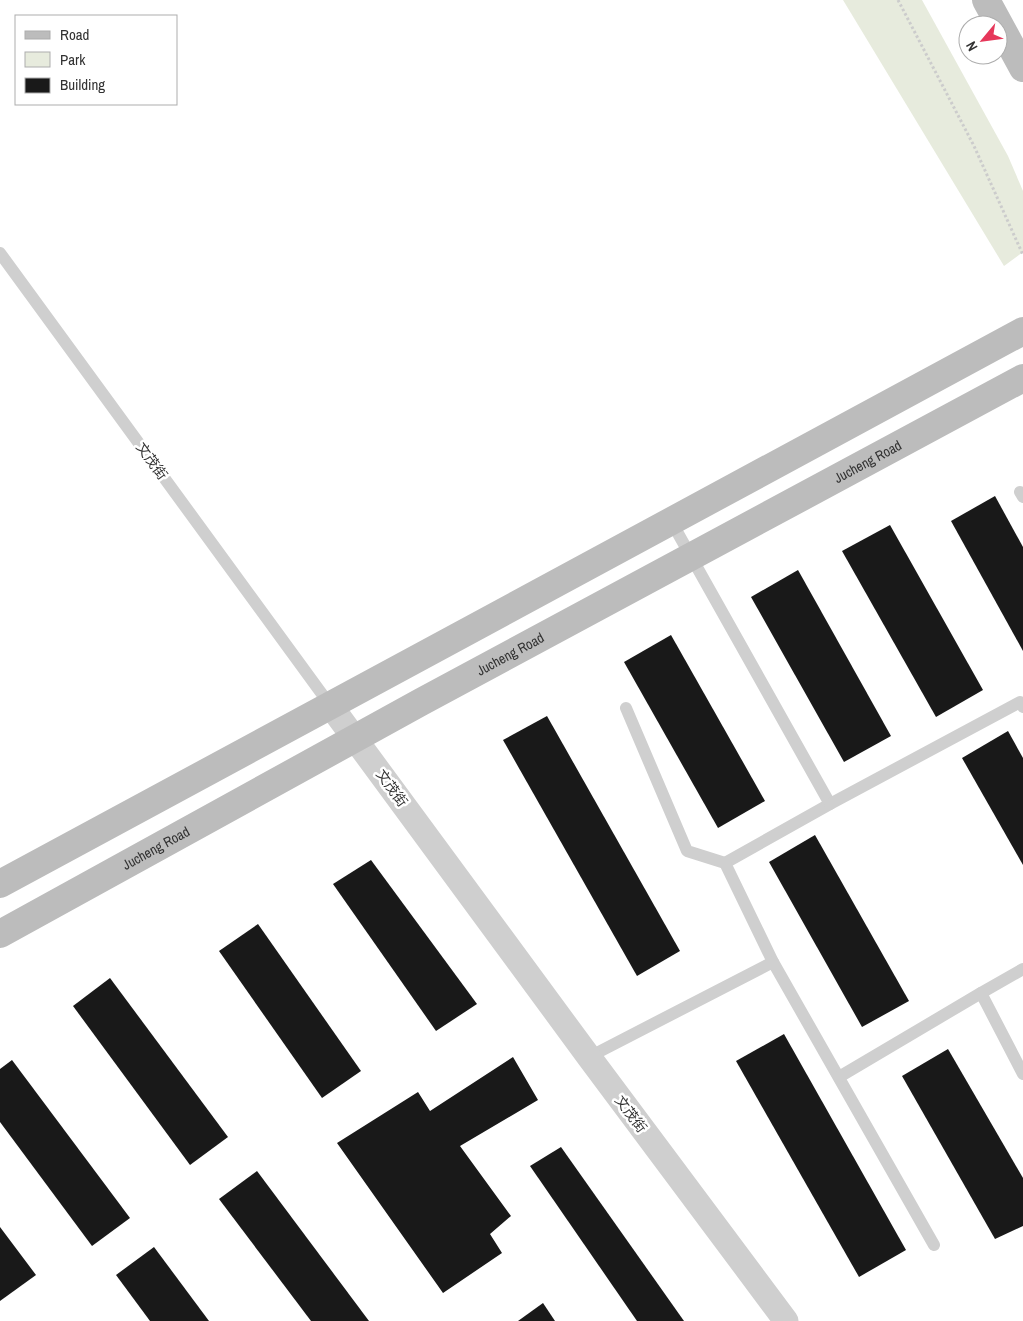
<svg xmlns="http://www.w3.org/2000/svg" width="1023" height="1321" font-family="'Archivo Narrow','Noto Sans SC',sans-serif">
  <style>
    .green { fill: #e7ebdd }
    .building { fill: #191919 }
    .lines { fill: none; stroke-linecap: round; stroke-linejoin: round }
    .path { stroke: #ccc; stroke-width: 3; stroke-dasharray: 2.5 2.5; stroke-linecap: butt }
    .lane { stroke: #cfcfcf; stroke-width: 12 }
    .street { stroke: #cfcfcf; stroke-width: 25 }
    .secondary { stroke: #bcbcbc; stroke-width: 28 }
    .labels { text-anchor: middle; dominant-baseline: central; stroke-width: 5; stroke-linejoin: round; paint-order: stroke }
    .street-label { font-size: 14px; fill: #323232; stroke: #fff }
  </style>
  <rect width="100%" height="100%" fill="#fff"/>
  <polygon class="green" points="843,0 922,0 1008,156 1023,191 1023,252 1004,266"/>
  <g class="building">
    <polygon points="995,496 1023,547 1023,651 951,521"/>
    <polygon points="890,525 983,690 936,717 842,551"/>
    <polygon points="798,570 891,736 844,762 751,597"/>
    <polygon points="671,635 765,801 718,828 624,662"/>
    <polygon points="547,716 680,951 637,976 503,740"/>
    <polygon points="1008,731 1023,758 1023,865 962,758"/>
    <polygon points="815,835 909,1001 862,1027 769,862"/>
    <polygon points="371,860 477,1004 436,1031 333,884"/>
    <polygon points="258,924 361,1071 322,1098 219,951"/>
    <polygon points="110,978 228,1137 190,1165 73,1006"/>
    <polygon points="784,1034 906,1250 859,1277 736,1061"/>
    <polygon points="948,1049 1023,1178 1023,1226 995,1239 902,1076"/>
    <polygon points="513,1057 538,1100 460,1146 511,1216 490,1234 502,1253 443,1293 337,1143 418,1092 430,1111"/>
    <polygon points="12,1060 130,1218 92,1246 0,1122 0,1069"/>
    <polygon points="561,1147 684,1321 637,1321 530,1166"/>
    <polygon points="257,1171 369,1321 311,1321 219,1199"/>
    <polygon points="0,1227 36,1275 0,1301"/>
    <polygon points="154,1247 209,1321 150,1321 116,1275"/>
    <polygon points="543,1303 555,1321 518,1321"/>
  </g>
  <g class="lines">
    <polyline class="path" points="898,0 974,146 1023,255"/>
    <g class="lane">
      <polyline points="0,253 330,705"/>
      <polyline points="1020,492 1023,497"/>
      <polyline points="671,521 830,804 725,863"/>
      <polyline points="626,708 687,851 725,863 773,962"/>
      <polyline points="830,804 1020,702 1023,707"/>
      <polyline points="1023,969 981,993 1023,1074"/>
      <polyline points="589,1057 773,962 934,1245"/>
      <polyline points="839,1077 981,993"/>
    </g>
    <polyline class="street" points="330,705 589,1057 786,1321"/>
    <g class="secondary">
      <polyline points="986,0 1023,68"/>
      <polyline points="0,884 1023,331"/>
      <path id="s1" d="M0 934 421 702 1023 378"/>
    </g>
  </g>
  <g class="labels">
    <g class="street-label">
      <text transform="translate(152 461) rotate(54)">文茂街</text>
      <text stroke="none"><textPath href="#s1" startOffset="988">Jucheng Road</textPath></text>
      <text stroke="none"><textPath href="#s1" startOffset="582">Jucheng Road</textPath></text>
      <text transform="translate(392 788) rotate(54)">文茂街</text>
      <text stroke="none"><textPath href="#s1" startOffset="178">Jucheng Road</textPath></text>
      <text transform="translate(631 1114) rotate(53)">文茂街</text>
    </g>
  </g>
  <rect x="15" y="15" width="162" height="90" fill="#ffffff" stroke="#adadad"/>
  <rect x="25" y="31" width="25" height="8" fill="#bcbcbc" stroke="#adadad"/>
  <text x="60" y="40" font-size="15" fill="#323232">Road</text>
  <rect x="25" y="52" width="25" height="15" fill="#e7ebdd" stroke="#adadad"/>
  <text x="60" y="65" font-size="15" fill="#323232">Park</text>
  <rect x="25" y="78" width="25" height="15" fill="#191919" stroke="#adadad"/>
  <text x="60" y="90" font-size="15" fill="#323232">Building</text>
  <g transform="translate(983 40) rotate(241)"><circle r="24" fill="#ffffff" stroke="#adadad"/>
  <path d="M0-4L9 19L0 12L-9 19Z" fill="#e6375a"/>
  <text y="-8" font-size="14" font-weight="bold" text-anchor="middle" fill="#323232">N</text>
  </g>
</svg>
